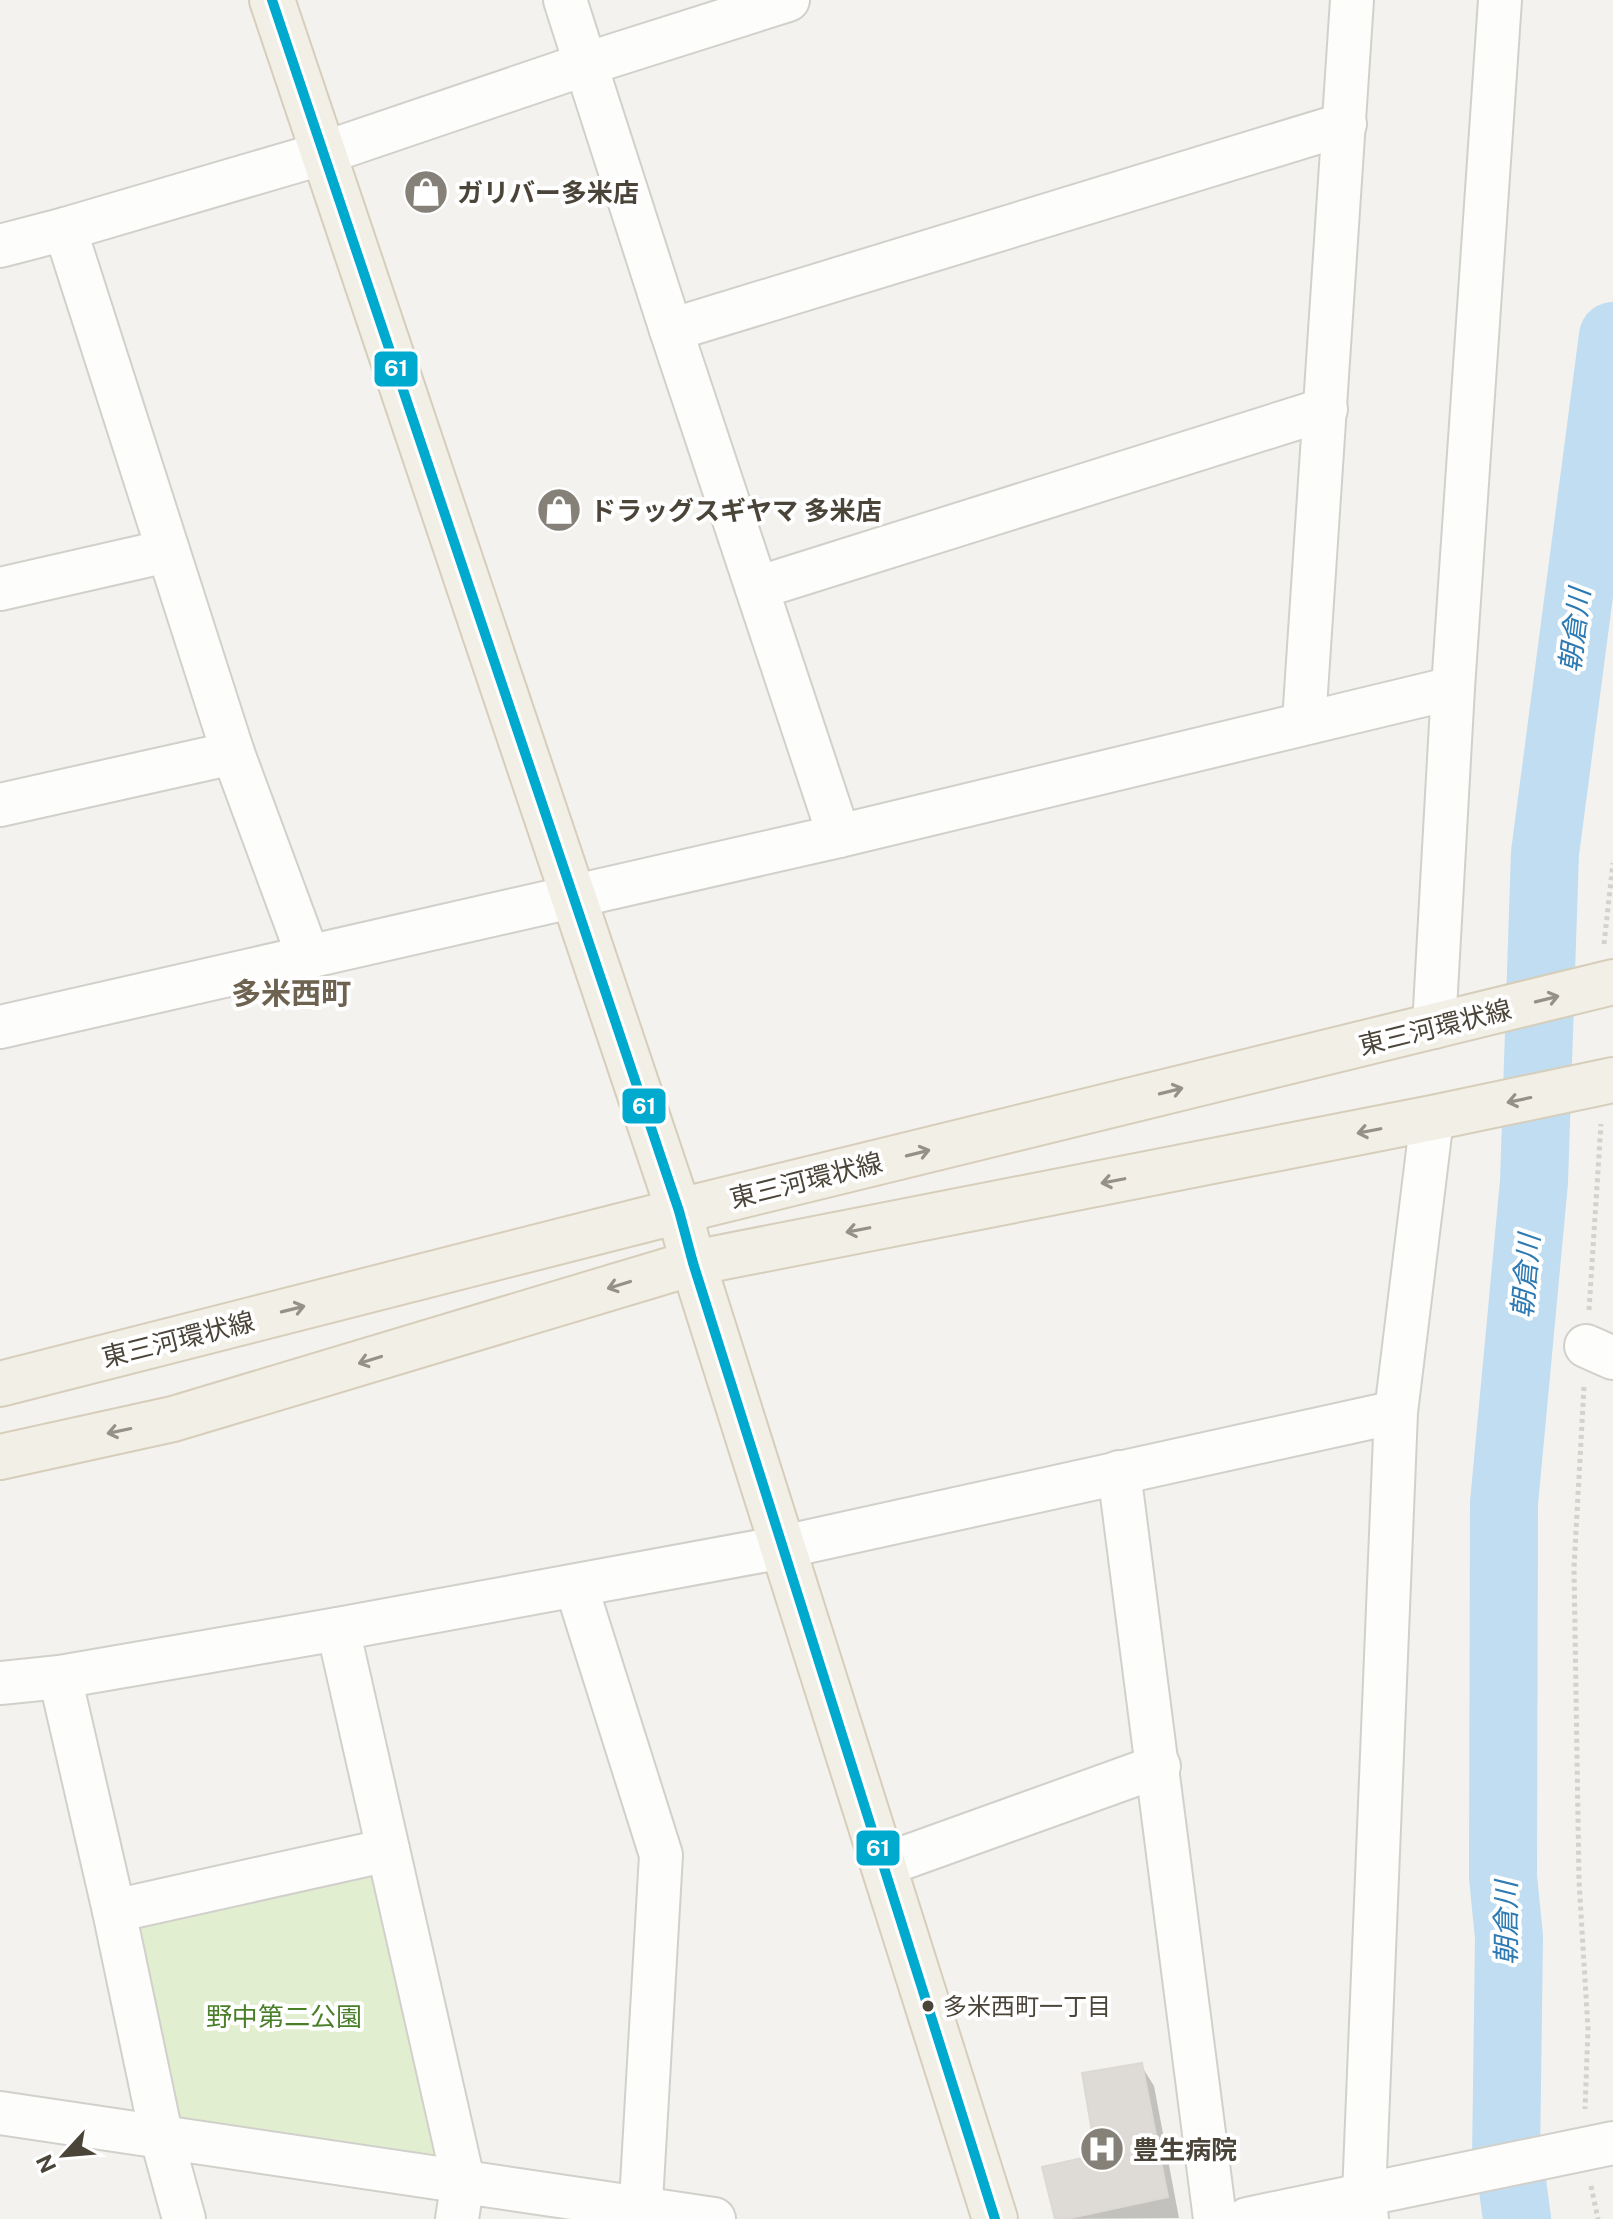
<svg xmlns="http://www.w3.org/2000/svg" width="1613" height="2219" font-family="'Public Sans','Noto Sans JP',sans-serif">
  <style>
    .green { fill: #e1eecf }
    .shadow { fill: #0003 }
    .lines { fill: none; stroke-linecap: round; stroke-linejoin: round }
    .river { stroke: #c0ddf1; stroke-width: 68 }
    .building { fill: #dedbd6; stroke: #dcd9d4; stroke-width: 2 }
    .minor-casing { stroke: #d2d0cb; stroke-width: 46 }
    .major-casing { stroke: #d6cebb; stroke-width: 48 }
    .path { stroke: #d3d2cc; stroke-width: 5; stroke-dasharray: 4 4; stroke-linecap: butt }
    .minor { stroke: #fdfdfc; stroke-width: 42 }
    .major { stroke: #f2efe6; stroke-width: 44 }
    .bus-1-casing { stroke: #fff; stroke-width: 16 }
    .bus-1 { stroke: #00a9ce; stroke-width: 10 }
    .oneway { stroke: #969187 }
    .bus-dot { fill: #4b4439; stroke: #fff; stroke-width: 3 }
    .labels { text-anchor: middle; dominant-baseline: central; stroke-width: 8; stroke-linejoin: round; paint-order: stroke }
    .bus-label { font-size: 24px; fill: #4b4439; stroke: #fff; text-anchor: start }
    .poi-label { font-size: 26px; font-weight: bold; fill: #4b4439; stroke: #fff; text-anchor: start }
    .street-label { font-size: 26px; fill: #4b4439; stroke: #fff }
    .park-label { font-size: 26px; fill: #4a7f2a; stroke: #fff }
    .water-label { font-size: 28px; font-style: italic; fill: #2e7ab2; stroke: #fff }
    .quarter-label { font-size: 30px; font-weight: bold; fill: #6e6250; stroke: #fff }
    .line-badge { stroke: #fff; stroke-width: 3 }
    .badge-label { font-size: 22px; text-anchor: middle; font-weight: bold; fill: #fff }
  </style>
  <rect width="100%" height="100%" fill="#f4f2ee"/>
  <polygon class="green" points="388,1850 463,2180 162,2139 114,1911"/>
  <polygon class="shadow" points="1141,2065 1154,2086 1179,2218 1057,2219 1098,2157"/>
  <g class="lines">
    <polyline class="river" points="1517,2219 1512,2181 1506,2160 1509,1937 1503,1877 1504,1503 1534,1182 1545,853 1613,336"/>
  </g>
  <polygon class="building" points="1142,2063 1168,2197 1066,2219 1055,2219 1042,2167 1096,2155 1082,2073"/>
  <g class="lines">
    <g class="minor-casing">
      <g id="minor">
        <polyline points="565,0 671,330 839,836"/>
        <polyline points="65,229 233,753 308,956"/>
        <polyline points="0,246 65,229 324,153 586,64 788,0"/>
        <polyline points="671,330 1345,124"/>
        <polyline points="757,588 1326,409"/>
        <polyline points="0,589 167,551"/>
        <polyline points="1304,722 1352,0"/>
        <polyline points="0,805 233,753"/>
        <polyline points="0,1027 839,836 1453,688"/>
        <polyline points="1434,1027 1453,688 1500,0"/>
        <polyline points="1586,1346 1613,1358"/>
        <polyline points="1119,1472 1215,2219"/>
        <polyline points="576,1586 661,1855 640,2219"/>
        <polyline points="338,1629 463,2180 457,2219"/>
        <polyline points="60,1677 114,1911 162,2139 184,2219"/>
        <polyline points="0,1683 60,1677 338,1629 783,1547 1396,1412"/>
        <polyline points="884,1865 1159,1766"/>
        <polyline points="114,1911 388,1850"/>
        <polyline points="0,2113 714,2219"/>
        <polyline points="1247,2219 1613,2143"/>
        <polyline points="1367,2219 1364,2195 1396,1412 1432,1118"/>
      </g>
    </g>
    <g class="major-casing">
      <g id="major">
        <polyline points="272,0 679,1211 693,1263 995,2219"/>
        <polyline points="0,1384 679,1211 1613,982"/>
        <polyline points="0,1457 173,1419 693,1263 1432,1118 1613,1080"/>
      </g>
    </g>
    <g class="path">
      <polyline points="1604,944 1613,863"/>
      <polyline points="1589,1310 1601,1124"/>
      <polyline points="1584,1387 1574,1568 1579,1881 1588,2029 1585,2109"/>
      <polyline points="1591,2186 1598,2219"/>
    </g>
    <use href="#minor" class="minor"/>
    <use href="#major" class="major"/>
    <g class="bus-1-casing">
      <polyline id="bus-1" points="272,0 679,1211 693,1263 995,2219"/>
    </g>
    <use href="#bus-1" class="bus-1"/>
  </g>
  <defs><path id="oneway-shaft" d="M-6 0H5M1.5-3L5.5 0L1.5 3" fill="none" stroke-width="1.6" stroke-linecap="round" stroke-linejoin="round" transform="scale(2)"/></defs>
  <g class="oneway">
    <use href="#oneway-shaft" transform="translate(1547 999) rotate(-14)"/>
    <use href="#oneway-shaft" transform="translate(1171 1091) rotate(-14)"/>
    <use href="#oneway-shaft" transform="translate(1519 1100) rotate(168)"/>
    <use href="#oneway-shaft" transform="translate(1369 1131) rotate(169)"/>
    <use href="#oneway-shaft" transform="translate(918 1153) rotate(-14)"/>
    <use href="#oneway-shaft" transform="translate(1113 1181) rotate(169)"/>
    <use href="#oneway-shaft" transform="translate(858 1230) rotate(169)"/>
    <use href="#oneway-shaft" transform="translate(619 1285) rotate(163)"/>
    <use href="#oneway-shaft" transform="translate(293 1309) rotate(-14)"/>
    <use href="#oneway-shaft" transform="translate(370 1360) rotate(163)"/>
    <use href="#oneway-shaft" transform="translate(119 1431) rotate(168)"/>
  </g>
  <defs>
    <g id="shop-disc" transform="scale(2.3)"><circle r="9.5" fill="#868178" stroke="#fff"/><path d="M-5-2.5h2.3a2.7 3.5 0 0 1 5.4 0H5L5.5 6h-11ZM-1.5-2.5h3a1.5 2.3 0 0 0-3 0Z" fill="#fff"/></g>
    <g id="hospital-disc" transform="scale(2.3)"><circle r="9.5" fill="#868178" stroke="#fff"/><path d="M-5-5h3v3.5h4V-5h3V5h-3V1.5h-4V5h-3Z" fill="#fff"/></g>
  </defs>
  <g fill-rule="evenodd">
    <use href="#shop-disc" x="426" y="192"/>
    <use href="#shop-disc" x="559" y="510"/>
    <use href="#hospital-disc" x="1102" y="2149"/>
  </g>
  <circle class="bus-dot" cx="928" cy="2006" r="7"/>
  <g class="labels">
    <g class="bus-label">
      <text x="943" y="2006">多米西町一丁目</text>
    </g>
    <g class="poi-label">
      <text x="457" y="192">ガリバー多米店</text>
      <text x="590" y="510">ドラッグスギヤマ 多米店</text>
      <text x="1133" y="2149">豊生病院</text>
    </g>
    <g class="street-label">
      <text transform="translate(1435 1027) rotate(-14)">東三河環状線</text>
      <text transform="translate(806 1180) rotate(-14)">東三河環状線</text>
      <text transform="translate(178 1339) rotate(-14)">東三河環状線</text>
    </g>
    <g class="park-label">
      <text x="284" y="2016">野中第二公園</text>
    </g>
    <g class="water-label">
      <text transform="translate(1574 630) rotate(-83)">朝倉川</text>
      <text transform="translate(1525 1276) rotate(-85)">朝倉川</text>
      <text transform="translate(1505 1923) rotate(-90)">朝倉川</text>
    </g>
    <g class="quarter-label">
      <text x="291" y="993">多米西町</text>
    </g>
  </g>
  <g class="line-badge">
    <rect x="373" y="350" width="46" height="38" rx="8" fill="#00a9ce"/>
    <rect x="621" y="1087" width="46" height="38" rx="8" fill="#00a9ce"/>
    <rect x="855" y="1829" width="46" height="38" rx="8" fill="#00a9ce"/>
  </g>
  <g class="badge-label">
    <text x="396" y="376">61</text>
    <text x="644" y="1114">61</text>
    <text x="878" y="1856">61</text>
  </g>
  <g transform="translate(64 2155) rotate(244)" stroke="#ffffff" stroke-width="6" paint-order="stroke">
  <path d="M0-6L14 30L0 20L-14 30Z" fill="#4b4439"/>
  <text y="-12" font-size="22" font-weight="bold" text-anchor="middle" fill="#4b4439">N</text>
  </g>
</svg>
